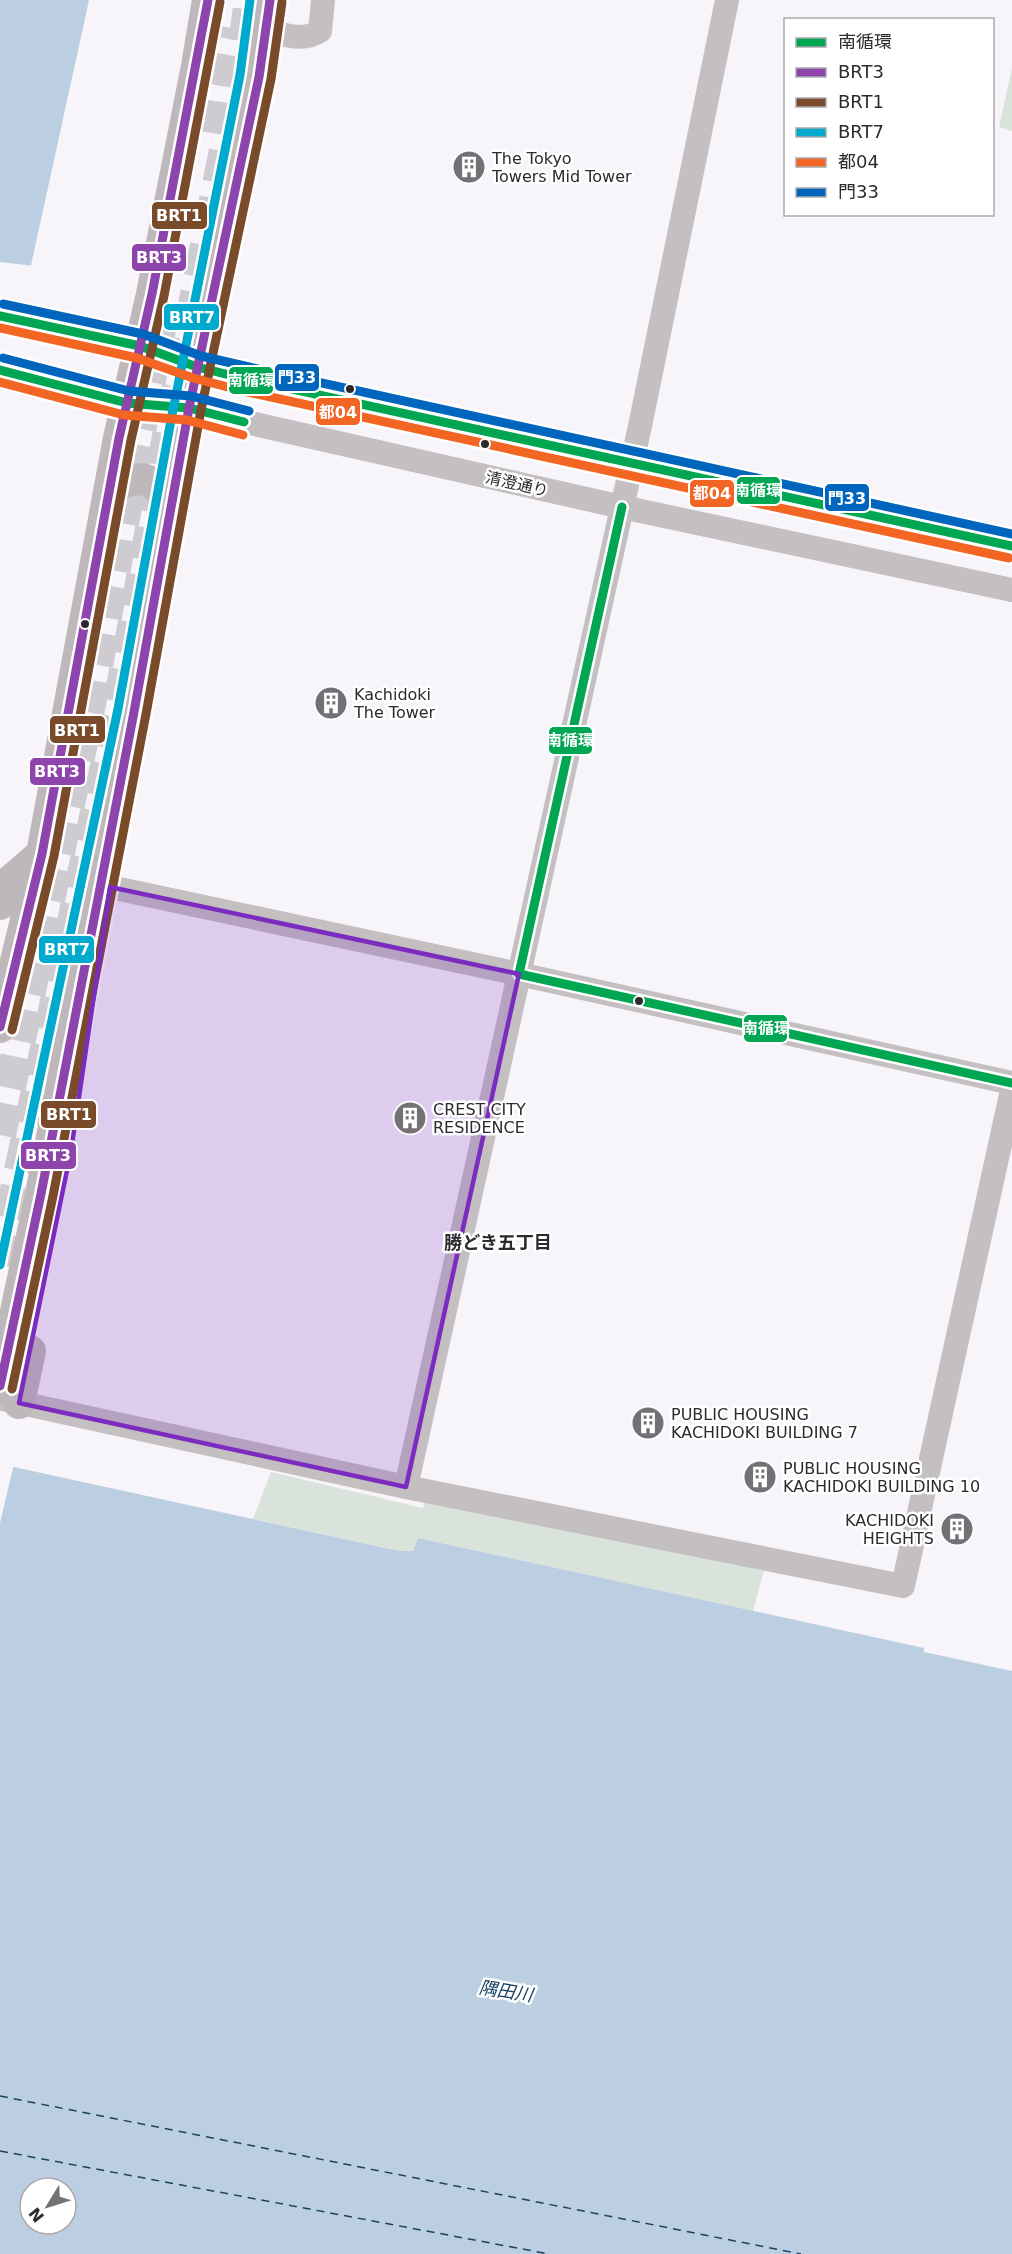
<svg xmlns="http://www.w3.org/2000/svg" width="1012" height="2254" font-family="'DejaVu Sans','Noto Sans JP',sans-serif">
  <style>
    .green { fill: #d9e3db }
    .water { fill: #bccee1; fill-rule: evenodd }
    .pier { fill: #f7f4fa }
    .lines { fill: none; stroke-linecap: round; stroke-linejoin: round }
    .ferry { stroke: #194265; stroke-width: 1.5; stroke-dasharray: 8 6; stroke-linecap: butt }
    .major-tunnel { stroke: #cecbd1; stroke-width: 32; stroke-dasharray: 32 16; stroke-linecap: butt }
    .minor { stroke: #c4bfc1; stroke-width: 24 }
    .major { stroke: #bfb8ba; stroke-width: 32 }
    .bus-1-casing { stroke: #fff; stroke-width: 14 }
    .bus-2-casing { stroke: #fff; stroke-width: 14 }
    .bus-3-casing { stroke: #fff; stroke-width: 14 }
    .bus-4-casing { stroke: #fff; stroke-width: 14 }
    .bus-5-casing { stroke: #fff; stroke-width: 14 }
    .bus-6-casing { stroke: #fff; stroke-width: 14 }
    .bus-1 { stroke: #00a651; stroke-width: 9 }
    .bus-2 { stroke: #8e44ad; stroke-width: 9 }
    .bus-3 { stroke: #7a4b2a; stroke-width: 9 }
    .bus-4 { stroke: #00a9ce; stroke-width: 9 }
    .bus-5 { stroke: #f26522; stroke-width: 9 }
    .bus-6 { stroke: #0065bd; stroke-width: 9 }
    .marked { fill: #7b2cbf; fill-opacity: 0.2; stroke: #7b2cbf; stroke-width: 4.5; stroke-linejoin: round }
    .bus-dot { fill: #2c292f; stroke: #fff; stroke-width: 2 }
    .labels { text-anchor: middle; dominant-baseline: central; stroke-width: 5; stroke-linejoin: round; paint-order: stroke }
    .poi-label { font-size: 16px; fill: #2c292f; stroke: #fff; text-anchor: start }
    .street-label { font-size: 16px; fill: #2c292f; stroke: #fff }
    .neighbourhood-label { font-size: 18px; font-weight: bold; fill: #2c292f; stroke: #fff }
    .water-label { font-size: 18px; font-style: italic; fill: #194265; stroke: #fff }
    .line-badge { stroke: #fff; stroke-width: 2 }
    .badge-label { font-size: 16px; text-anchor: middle; font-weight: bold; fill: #fff }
  </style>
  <rect width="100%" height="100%" fill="#f7f4fa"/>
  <g class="green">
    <polygon points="1012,68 1012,131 999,127"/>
    <polygon points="271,1472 423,1508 426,1498 764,1570 753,1611 418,1538 413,1551 399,1551 253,1519"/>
  </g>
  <g class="water">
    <polygon points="0,0 89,0 0,407"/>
    <path d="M0 1464 399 1551H413L418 1538 924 1648V1652L1012 1671V2254H0ZM30 2188H66V2224H30Z"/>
  </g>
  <g class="pier">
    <polygon points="0,262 34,266 3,408 0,410"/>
    <polygon points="0,1461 14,1464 0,1523"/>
  </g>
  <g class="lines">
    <g class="ferry">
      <polyline points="0,2096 801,2254"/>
      <polyline points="0,2151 549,2254"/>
    </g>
    <g class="major-tunnel">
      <polyline points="200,131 219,26"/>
      <polyline points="0,1135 90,704 143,415 168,289"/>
      <polyline points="0,1265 118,709 171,420 240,75 250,0"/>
    </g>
    <g class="minor">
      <path d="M266 30C285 35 303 42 320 31L323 0"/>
      <polyline points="0,316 140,346 197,367 246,379 1012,546"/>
      <polyline points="0,370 127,403 189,408 237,420 622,507 1012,590"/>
      <polyline points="110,887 519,974 1012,1083"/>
      <polyline points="2,1399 406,1487 903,1586 1012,1090"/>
      <polyline points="406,1487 640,426 727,0"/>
    </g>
    <g class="major">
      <path d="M111 488C141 473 150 477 172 501"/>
      <polyline points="0,904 7,884 42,854"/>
      <polyline points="0,1027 42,854 119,438 152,294 197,66 208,0"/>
      <polyline points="0,1386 41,1194 134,712 189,408 259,77 270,0"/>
      <polyline points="19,1403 30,1351"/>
    </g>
    <g class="bus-1-casing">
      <g id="bus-1">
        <polyline points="0,316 140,346 197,367 246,379 1012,546"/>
        <polyline points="0,370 127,403 189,408 244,422"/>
        <polyline points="519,974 1012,1083"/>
        <polyline points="519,974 622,507"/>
      </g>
    </g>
    <g class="bus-2-casing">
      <g id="bus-2">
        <polyline points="0,1027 42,854 119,438 152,294 208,0"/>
        <polyline points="0,1386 41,1194 134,712 189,408 259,77 270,0"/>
      </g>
    </g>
    <g class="bus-3-casing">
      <g id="bus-3">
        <polyline points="12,1030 54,856 131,440 164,296 220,2"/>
        <polyline points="12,1389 53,1196 146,714 201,410 271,79 282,2"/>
      </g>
    </g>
    <g class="bus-4-casing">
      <polyline id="bus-4" points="0,1265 118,709 171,420 240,75 250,0"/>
    </g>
    <g class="bus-5-casing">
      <g id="bus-5">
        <polyline points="0,328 137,358 193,378 243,391 1009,558"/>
        <polyline points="0,382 124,415 187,420 243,435"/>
      </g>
    </g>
    <g class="bus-6-casing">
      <g id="bus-6">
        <polyline points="3,304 143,334 201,356 249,367 1012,534"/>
        <polyline points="3,358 129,391 191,396 249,411"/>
      </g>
    </g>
    <use href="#bus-1" class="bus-1"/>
    <use href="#bus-2" class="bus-2"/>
    <use href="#bus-3" class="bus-3"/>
    <use href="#bus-4" class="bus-4"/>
    <use href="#bus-5" class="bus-5"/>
    <use href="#bus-6" class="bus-6"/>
  </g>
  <path class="marked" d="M110 887 519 974 406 1487 19 1403 71 1151Z"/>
  <defs>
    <g id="building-disc" transform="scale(1.725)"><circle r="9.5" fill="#737076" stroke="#fff"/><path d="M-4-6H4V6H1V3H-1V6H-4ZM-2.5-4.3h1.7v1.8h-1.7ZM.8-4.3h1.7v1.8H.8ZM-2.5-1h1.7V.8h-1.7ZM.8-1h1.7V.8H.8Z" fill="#fff"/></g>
  </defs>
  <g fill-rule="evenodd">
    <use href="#building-disc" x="469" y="167"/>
    <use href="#building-disc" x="331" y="703"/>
    <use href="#building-disc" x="410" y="1118"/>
    <use href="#building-disc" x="648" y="1423"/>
    <use href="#building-disc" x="760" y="1477"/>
    <use href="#building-disc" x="957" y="1529"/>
  </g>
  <g class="bus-dot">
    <circle cx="350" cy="389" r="5"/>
    <circle cx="485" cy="444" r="5"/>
    <circle cx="85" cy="624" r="5"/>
    <circle cx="639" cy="1001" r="5"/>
  </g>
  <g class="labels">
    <g class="poi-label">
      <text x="492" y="158">The Tokyo<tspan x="492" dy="18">Towers Mid Tower</tspan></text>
      <text x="354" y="694">Kachidoki<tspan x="354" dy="18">The Tower</tspan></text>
      <text x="433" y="1109">CREST CITY<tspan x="433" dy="18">RESIDENCE</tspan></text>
      <text x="671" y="1414">PUBLIC HOUSING<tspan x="671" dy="18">KACHIDOKI BUILDING 7</tspan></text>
      <text x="783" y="1468">PUBLIC HOUSING<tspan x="783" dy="18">KACHIDOKI BUILDING 10</tspan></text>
      <text x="934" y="1520" text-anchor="end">KACHIDOKI<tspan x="934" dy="18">HEIGHTS</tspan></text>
    </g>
    <g class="street-label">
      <text transform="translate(517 484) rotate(13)">清澄通り</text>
    </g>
    <g class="neighbourhood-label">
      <text x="498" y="1242">勝どき五丁目</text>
    </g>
    <g class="water-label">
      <text transform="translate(506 1991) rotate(9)">隅田川</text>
    </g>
  </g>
  <g class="line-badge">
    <rect x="151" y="201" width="57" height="29" rx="6" fill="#7a4b2a"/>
    <rect x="131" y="243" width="56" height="29" rx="6" fill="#8e44ad"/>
    <rect x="163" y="303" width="57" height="28" rx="6" fill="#00a9ce"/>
    <rect x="274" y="363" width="46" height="29" rx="6" fill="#0065bd"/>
    <rect x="228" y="366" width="46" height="29" rx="6" fill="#00a651"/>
    <rect x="315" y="397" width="46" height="29" rx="6" fill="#f26522"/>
    <rect x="736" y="476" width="45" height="29" rx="6" fill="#00a651"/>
    <rect x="689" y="479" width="46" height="29" rx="6" fill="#f26522"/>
    <rect x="824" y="483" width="46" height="29" rx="6" fill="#0065bd"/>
    <rect x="49" y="715" width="57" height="29" rx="6" fill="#7a4b2a"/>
    <rect x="548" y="726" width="45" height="29" rx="6" fill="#00a651"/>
    <rect x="29" y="757" width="57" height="29" rx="6" fill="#8e44ad"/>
    <rect x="38" y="935" width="57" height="29" rx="6" fill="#00a9ce"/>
    <rect x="743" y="1014" width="45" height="29" rx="6" fill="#00a651"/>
    <rect x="40" y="1100" width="57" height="29" rx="6" fill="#7a4b2a"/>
    <rect x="20" y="1141" width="57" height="29" rx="6" fill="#8e44ad"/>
  </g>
  <g class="badge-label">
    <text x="179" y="221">BRT1</text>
    <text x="159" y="263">BRT3</text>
    <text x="192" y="323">BRT7</text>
    <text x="297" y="383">門33</text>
    <text x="251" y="386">南循環</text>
    <text x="338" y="418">都04</text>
    <text x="758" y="496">南循環</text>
    <text x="712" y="499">都04</text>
    <text x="847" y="504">門33</text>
    <text x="77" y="736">BRT1</text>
    <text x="570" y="746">南循環</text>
    <text x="57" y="777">BRT3</text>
    <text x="67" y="955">BRT7</text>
    <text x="766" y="1034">南循環</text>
    <text x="69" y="1120">BRT1</text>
    <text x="48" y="1161">BRT3</text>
  </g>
  <rect x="784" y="18" width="210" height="198" fill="#ffffff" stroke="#aba9ac" stroke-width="1.5"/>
  <rect x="796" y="38" width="30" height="9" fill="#00a651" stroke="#aba9ac" stroke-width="1.5"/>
  <text x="838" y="48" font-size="18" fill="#2c292f">南循環</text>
  <rect x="796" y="68" width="30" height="9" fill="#8e44ad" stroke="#aba9ac" stroke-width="1.5"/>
  <text x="838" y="78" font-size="18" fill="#2c292f">BRT3</text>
  <rect x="796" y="98" width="30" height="9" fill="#7a4b2a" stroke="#aba9ac" stroke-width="1.5"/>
  <text x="838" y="108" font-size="18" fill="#2c292f">BRT1</text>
  <rect x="796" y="128" width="30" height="9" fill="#00a9ce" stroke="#aba9ac" stroke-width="1.5"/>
  <text x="838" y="138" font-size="18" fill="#2c292f">BRT7</text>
  <rect x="796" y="158" width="30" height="9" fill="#f26522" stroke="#aba9ac" stroke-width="1.5"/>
  <text x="838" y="168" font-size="18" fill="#2c292f">都04</text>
  <rect x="796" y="188" width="30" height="9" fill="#0065bd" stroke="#aba9ac" stroke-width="1.5"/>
  <text x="838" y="198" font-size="18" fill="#2c292f">門33</text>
  <g transform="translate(48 2206) rotate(232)"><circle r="28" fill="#ffffff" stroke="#aba9ac" stroke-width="1.5"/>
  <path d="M0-4.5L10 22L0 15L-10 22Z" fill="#737076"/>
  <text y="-9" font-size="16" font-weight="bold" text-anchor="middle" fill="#2c292f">N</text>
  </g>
</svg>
